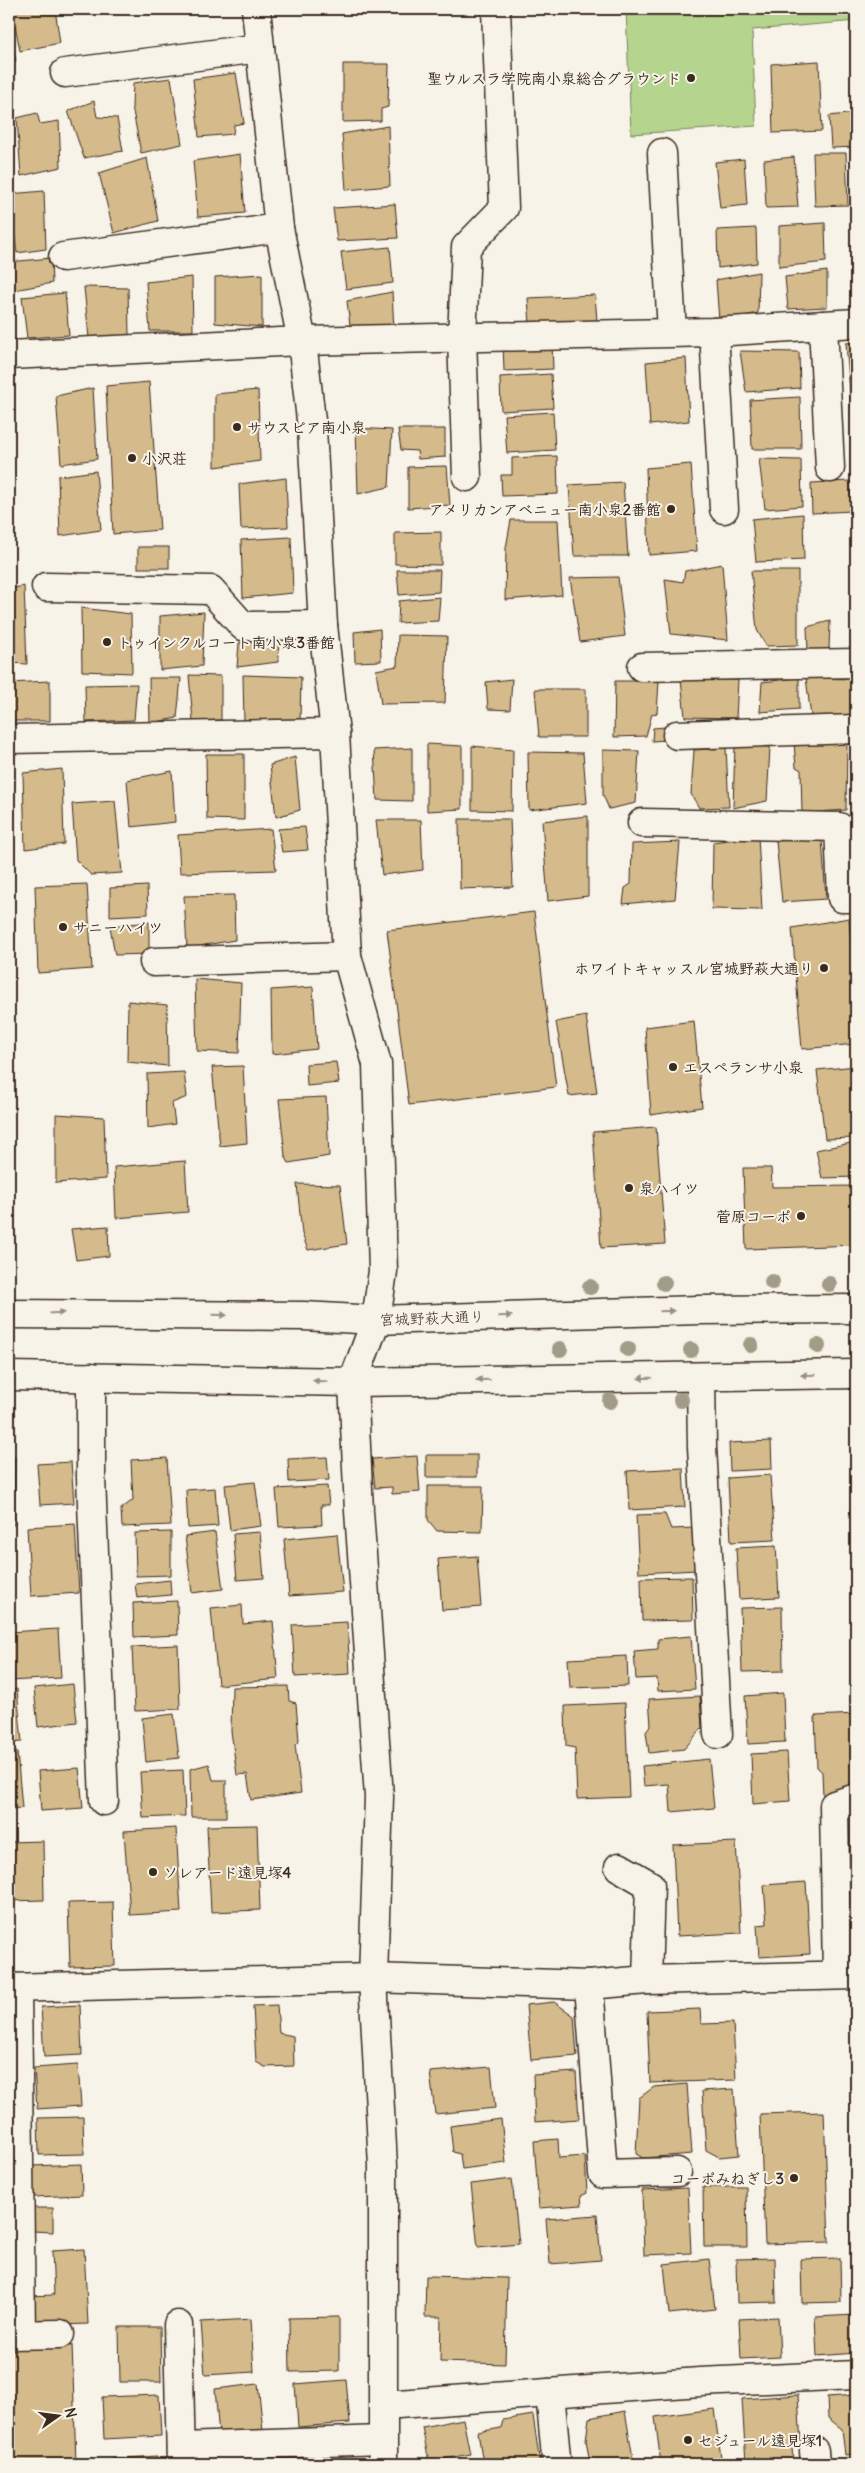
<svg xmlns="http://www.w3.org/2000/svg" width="865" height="2473" font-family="Delius,'Klee One',sans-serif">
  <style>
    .green { fill: #b5d58e; stroke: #788056 }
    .building { fill: #d5bb8b; stroke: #3b2a1e }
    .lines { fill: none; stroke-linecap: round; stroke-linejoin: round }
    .minor-casing { stroke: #3b2a1e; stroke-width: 31 }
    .minor { stroke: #f7f3e8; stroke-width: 28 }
    .tree { fill: #a19c88 }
    .oneway { fill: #998e83 }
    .poi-dot { fill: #3b2a1e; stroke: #f7f3e8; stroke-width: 2 }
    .labels { text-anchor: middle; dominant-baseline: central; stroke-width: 4; stroke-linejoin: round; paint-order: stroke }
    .poi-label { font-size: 15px; font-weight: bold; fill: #3b2a1e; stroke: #f7f3e8; text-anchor: start }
    .street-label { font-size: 15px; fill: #3b2a1e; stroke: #f7f3e8 }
  </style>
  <rect width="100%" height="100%" fill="#f7f3e8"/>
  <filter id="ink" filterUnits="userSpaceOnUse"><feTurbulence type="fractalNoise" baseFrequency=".02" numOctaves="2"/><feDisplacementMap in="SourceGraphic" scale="10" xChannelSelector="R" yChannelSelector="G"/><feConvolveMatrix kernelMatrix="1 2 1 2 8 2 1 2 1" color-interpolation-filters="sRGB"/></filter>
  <g filter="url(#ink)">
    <polygon class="green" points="626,9 856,9 856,21 752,30 756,126 631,134"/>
    <g class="building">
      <polygon points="12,9 55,9 60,43 20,51"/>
      <polygon points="9,40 12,40 16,62 9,65"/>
      <polygon points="819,61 822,131 773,133 771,64"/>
      <polygon points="343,64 389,64 388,107 381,109 381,121 343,122"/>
      <polygon points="236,73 244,123 234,125 233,134 199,137 193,79"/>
      <polygon points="171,78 182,144 141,153 132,106 133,83"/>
      <polygon points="94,101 97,117 117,118 123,151 84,158 68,111"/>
      <polygon points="37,113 40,124 59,121 61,167 21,176 17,118"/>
      <polygon points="856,113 856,147 831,148 829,116"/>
      <polygon points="388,126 390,186 346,190 342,134"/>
      <polygon points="813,153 846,153 848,205 815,206"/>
      <polygon points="240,154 245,213 198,217 193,161"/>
      <polygon points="794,157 798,207 766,208 764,160"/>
      <polygon points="147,158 158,221 114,233 99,173"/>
      <polygon points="744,159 747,205 720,208 715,162"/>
      <polygon points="44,191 46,249 17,253 9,194"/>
      <polygon points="395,204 398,238 337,241 333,208"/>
      <polygon points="825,223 826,262 779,267 779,226"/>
      <polygon points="756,228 757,263 718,268 717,230"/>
      <polygon points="390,247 393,283 346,289 341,252"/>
      <polygon points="51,258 52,283 9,291 9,262"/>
      <polygon points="827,271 827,307 788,309 785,277"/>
      <polygon points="759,272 758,313 719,321 716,280"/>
      <polygon points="262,274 262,327 215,323 215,277"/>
      <polygon points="192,277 193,331 150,331 146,282"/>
      <polygon points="84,287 128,288 129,335 89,338"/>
      <polygon points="392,292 394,330 351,333 347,301"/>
      <polygon points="65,293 69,335 27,338 22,297"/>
      <polygon points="595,295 597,321 530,324 528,298"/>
      <polygon points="552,342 553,369 504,371 503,343"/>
      <polygon points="856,342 856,416 852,416 846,343"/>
      <polygon points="740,351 799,352 800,388 746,392"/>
      <polygon points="686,358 689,421 650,425 646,362"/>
      <polygon points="551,374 553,408 501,411 500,377"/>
      <polygon points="149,382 160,530 113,534 106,386"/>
      <polygon points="93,388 97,459 61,464 56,396"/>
      <polygon points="258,390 260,461 215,467 215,394"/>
      <polygon points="800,397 801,449 752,449 750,400"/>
      <polygon points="553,412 555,450 507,453 504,415"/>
      <polygon points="356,428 392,430 389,487 358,494"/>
      <polygon points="398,429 445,429 445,457 418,459 417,451 401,450"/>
      <polygon points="557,456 558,494 502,496 501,475 512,475 512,458"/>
      <polygon points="759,459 801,460 802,506 765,509"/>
      <polygon points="691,464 697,551 649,555 646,468"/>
      <polygon points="447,466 450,505 408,508 408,467"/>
      <polygon points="96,471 101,530 60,536 58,476"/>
      <polygon points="286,478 288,527 241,529 239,484"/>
      <polygon points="850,481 852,511 812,513 811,483"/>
      <polygon points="623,482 628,556 574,556 569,485"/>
      <polygon points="803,514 804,560 756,562 752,519"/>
      <polygon points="511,520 558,520 562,595 505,600 506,548"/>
      <polygon points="441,532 441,565 395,564 395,533"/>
      <polygon points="291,537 293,593 243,598 241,540"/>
      <rect x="138" y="547" width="31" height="21"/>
      <polygon points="722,564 728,640 671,634 665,579 683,582 685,571"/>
      <polygon points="855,568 856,568 856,625 854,617"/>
      <polygon points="397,570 440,570 439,592 399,595"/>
      <polygon points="751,571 798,571 798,645 766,646 757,630"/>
      <polygon points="618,577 625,636 580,642 570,578"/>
      <polygon points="24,586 27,664 9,663 9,589"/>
      <polygon points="440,597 438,621 398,623 399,601"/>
      <polygon points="81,608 131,614 132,673 82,671"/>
      <polygon points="204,612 202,666 160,670 160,616"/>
      <polygon points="830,621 829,649 808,651 807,627"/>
      <polygon points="380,629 381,661 355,662 354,632"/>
      <polygon points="398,635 447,636 445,703 381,704 376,670 397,666"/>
      <polygon points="279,637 278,662 237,667 239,643"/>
      <polygon points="189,675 221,676 221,720 193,721"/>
      <polygon points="243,675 301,677 300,721 244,723"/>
      <polygon points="149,678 181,678 177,718 150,723"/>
      <polygon points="799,678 799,709 760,712 762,682"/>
      <polygon points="806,678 856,679 856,714 811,717"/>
      <polygon points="512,679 510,710 488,709 486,682"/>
      <polygon points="681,680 738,680 736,718 685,717"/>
      <polygon points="50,681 50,721 9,721 9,683"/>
      <polygon points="615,681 659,681 657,713 652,714 646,736 614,737"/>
      <polygon points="137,684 134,720 86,722 85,685"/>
      <polygon points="535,689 586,689 586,737 539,737"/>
      <polygon points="666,727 667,740 652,741 653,728"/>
      <polygon points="794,743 847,743 846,810 802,813 801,770 796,767"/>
      <polygon points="427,744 462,746 462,809 427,811"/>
      <polygon points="735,745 770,747 767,801 733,808"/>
      <polygon points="472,746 513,750 512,811 472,810"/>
      <polygon points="412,748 412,801 377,800 374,750"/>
      <polygon points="726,748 729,807 699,808 691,794 694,750"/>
      <polygon points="603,750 639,751 636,803 609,809 603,795"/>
      <polygon points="528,752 583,753 587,803 529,810"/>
      <polygon points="206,754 244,754 244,820 207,819"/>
      <polygon points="295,757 300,810 276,817 270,765"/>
      <polygon points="62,769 64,844 25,849 23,773"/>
      <polygon points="172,771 175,822 131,827 127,780"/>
      <polygon points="115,801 122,873 91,875 76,860 72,804"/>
      <polygon points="588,816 588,896 548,901 542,821"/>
      <polygon points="459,819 510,819 513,887 460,889"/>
      <polygon points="376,820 421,820 423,870 382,875"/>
      <polygon points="305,827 308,850 282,852 278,829"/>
      <polygon points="271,829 276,870 180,873 178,835"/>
      <polygon points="758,836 762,910 712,909 713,842"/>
      <polygon points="822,839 826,899 782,902 776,841"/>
      <polygon points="680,842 675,899 623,904 625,888 631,884 632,844"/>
      <polygon points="87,884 92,969 38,973 35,886"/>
      <polygon points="147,886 148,914 110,916 110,888"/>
      <polygon points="234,895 235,940 187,948 184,896"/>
      <polygon points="534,912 556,1087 409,1105 387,930"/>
      <polygon points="849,918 856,1008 856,1044 802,1049 792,928"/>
      <polygon points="149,922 149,954 115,955 110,926"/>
      <polygon points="195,979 241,983 239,1053 197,1051"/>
      <polygon points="313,987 317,1049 272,1054 271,990"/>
      <polygon points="128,1001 167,1005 168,1066 127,1062"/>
      <polygon points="586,1016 597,1093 569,1096 556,1022"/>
      <polygon points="694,1021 702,1107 651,1115 645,1027"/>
      <polygon points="336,1062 339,1083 307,1086 306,1064"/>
      <polygon points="243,1066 247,1143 220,1146 212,1067"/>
      <polygon points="856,1066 856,1138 825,1139 817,1070"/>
      <polygon points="184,1072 187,1097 172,1103 175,1124 148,1128 147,1074"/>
      <polygon points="326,1097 329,1156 289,1163 285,1156 279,1099"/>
      <polygon points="56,1114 104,1117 106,1179 56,1183"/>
      <polygon points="656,1127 665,1244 601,1248 593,1132"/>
      <polygon points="856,1142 856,1177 822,1178 816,1150"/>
      <polygon points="185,1161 188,1212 116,1218 114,1167"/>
      <polygon points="743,1168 771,1168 772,1187 856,1186 856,1245 746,1249"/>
      <polygon points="297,1184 340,1185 347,1244 308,1250 302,1234"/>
      <polygon points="108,1226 109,1256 76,1260 71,1229"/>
      <polygon points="771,1441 772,1469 730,1471 729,1443"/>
      <rect x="426" y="1455" width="51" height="22"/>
      <polygon points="417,1456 420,1492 392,1494 392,1487 375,1488 372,1459"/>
      <polygon points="9,1457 15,1457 14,1525 9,1525"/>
      <polygon points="327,1457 329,1480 289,1482 288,1459"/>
      <polygon points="167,1458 171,1525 122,1527 121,1509 133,1500 131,1460"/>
      <polygon points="71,1462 74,1503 40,1505 37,1464"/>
      <polygon points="683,1468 685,1507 629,1510 627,1471"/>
      <polygon points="770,1475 775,1540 731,1542 728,1478"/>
      <polygon points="255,1482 261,1526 230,1530 225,1485"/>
      <polygon points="327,1486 329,1505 321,1505 322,1525 279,1527 276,1489"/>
      <polygon points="428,1486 483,1486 482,1532 437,1531 428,1520"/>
      <polygon points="215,1488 218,1526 188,1528 186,1490"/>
      <polygon points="665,1514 671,1529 695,1528 697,1570 639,1573 636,1515"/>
      <polygon points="75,1524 79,1593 31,1596 27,1527"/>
      <polygon points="171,1532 171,1575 136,1576 135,1533"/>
      <polygon points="215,1532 223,1589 192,1593 185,1536"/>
      <polygon points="260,1532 264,1578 237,1580 233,1534"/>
      <polygon points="337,1534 343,1592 289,1596 284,1539"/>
      <polygon points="854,1544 856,1544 856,1613 851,1552"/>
      <polygon points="776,1546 779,1597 739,1599 736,1548"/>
      <polygon points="477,1556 481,1607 442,1610 438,1559"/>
      <polygon points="692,1577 693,1620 642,1621 641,1578"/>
      <polygon points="170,1580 171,1595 137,1598 135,1584"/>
      <polygon points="177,1601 178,1635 134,1637 133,1603"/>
      <polygon points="242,1605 243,1624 273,1621 278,1679 218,1685 211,1608"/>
      <polygon points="782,1607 783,1671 742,1672 740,1608"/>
      <polygon points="347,1622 350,1674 295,1677 292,1625"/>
      <polygon points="58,1629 61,1678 9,1681 9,1632"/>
      <polygon points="691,1636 695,1689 658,1691 657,1678 636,1679 634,1651 658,1649 658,1639"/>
      <polygon points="178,1645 180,1709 135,1711 132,1647"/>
      <polygon points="627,1656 628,1686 570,1688 568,1659"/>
      <polygon points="73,1684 77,1722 38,1727 34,1688"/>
      <polygon points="288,1686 289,1701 296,1703 299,1741 295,1745 301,1793 251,1800 247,1774 237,1775 231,1731 232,1687"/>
      <polygon points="17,1689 22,1742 9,1743 9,1690"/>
      <polygon points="783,1693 785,1742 748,1744 745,1696"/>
      <polygon points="700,1696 702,1728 684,1749 649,1753 646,1732 651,1725 649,1699"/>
      <polygon points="625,1703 629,1797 577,1799 575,1748 566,1746 565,1706"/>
      <polygon points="174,1714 179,1758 146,1762 142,1718"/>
      <polygon points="856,1714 856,1794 823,1796 822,1772 817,1767 815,1716"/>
      <polygon points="17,1752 22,1808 9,1809 9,1753"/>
      <polygon points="787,1752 790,1801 753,1804 751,1754"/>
      <polygon points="709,1759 714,1808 671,1812 669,1784 644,1786 642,1766"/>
      <polygon points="209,1764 213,1780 226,1780 226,1817 191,1817 190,1769"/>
      <polygon points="79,1768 83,1808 41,1811 38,1771"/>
      <polygon points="183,1770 185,1816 143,1818 140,1772"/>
      <polygon points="257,1825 260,1910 211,1912 207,1826"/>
      <polygon points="176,1828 181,1912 130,1915 124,1831"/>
      <polygon points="43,1841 44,1900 9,1901 9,1842"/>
      <polygon points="736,1842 741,1933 677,1936 673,1845"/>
      <polygon points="806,1882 810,1954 759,1957 757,1925 767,1924 764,1885"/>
      <polygon points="113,1902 115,1966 70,1967 68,1903"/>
      <polygon points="554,2002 574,2016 577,2056 531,2060 526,2005"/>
      <polygon points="80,2005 82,2055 44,2057 41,2007"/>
      <polygon points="277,2005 279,2033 293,2036 294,2066 265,2067 256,2062 253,2006"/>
      <polygon points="700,2009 701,2024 733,2023 736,2080 650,2083 647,2011"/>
      <polygon points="78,2065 81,2106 37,2109 34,2068"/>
      <polygon points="491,2067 495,2108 435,2114 430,2072"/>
      <polygon points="576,2072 579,2119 535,2122 533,2075"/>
      <polygon points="687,2084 692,2154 643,2158 636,2154 639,2098 654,2087"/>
      <polygon points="734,2089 739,2155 719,2157 706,2150 702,2091"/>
      <polygon points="824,2112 829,2242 765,2244 760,2114"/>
      <polygon points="83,2117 84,2154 39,2155 38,2118"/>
      <polygon points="501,2119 506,2163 462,2169 460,2154 453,2152 450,2126"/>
      <polygon points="558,2139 559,2158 585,2156 587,2193 581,2196 582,2205 539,2208 534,2141"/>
      <polygon points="81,2164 82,2195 34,2197 32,2166"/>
      <polygon points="512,2179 519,2244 478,2248 471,2184"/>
      <polygon points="703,2187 746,2187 747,2247 704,2247"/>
      <polygon points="688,2188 691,2253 644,2255 642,2190"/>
      <polygon points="32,2208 53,2208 53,2232 32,2231"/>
      <polygon points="597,2215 601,2260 550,2264 546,2219"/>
      <polygon points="84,2249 88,2324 31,2326 29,2296 54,2295 52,2251"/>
      <polygon points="775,2258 776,2302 737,2303 736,2259"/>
      <polygon points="840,2258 841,2302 802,2303 801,2259"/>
      <polygon points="709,2259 715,2309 669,2314 664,2264"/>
      <polygon points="426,2276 507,2278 505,2364 440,2362 441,2317 425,2317"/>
      <polygon points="856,2315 856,2353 817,2356 815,2317"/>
      <polygon points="339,2317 339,2371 290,2372 289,2318"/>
      <polygon points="778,2317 780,2357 741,2359 739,2319"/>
      <polygon points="251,2319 254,2372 205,2375 201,2322"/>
      <polygon points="119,2327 160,2327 161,2382 120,2382"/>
      <polygon points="72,2344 76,2464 9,2464 9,2346"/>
      <polygon points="346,2380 350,2423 298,2427 295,2384"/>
      <polygon points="258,2384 263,2431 219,2435 215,2389"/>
      <polygon points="159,2395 161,2436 104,2439 102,2397"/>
      <polygon points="798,2395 801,2445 792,2446 793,2464 746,2464 742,2399"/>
      <polygon points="856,2395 856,2454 845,2455 842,2429 828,2418 827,2397"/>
      <polygon points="714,2409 722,2464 661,2464 655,2417"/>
      <polygon points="625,2411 634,2464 590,2464 586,2440 589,2418"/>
      <polygon points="533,2415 540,2464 483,2464 478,2432 501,2428 503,2420"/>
      <polygon points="463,2419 470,2454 429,2462 422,2427"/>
      <polygon points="157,2456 157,2464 112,2464 112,2459"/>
    </g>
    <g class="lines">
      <g class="minor-casing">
        <g id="minor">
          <polyline points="256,9 279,228 302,341 312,429 323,625 335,733 347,956 377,1064 383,1271 376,1320 353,1382 359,1511 379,1797 373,1978 383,2166 383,2464"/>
          <polyline points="65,73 260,48"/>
          <polyline points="662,153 672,332"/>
          <polyline points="63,257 279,228"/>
          <polyline points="823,325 830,468"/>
          <polyline points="714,332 724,509"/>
          <polyline points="9,355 302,341 714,332 856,323"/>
          <polyline points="467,477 462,338 466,247 504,208 496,9"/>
          <polyline points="46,587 211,590 243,626 323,625"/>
          <polyline points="642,667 856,663"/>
          <polyline points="677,735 856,729"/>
          <polyline points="9,739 335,733"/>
          <polyline points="642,823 839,827 842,898 856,898"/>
          <polyline points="154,962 347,956"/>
          <polyline points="9,1314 304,1316 376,1320 699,1310 856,1309"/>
          <polyline points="9,1376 353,1382 856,1374"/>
          <polyline points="91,1377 91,1478 104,1801"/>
          <polyline points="701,1378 702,1447 718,1734"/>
          <polyline points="619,1867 650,1885 647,1980"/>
          <polyline points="837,1975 834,1805 856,1798"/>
          <polyline points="589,1985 603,2174 677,2172"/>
          <polyline points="9,1988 373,1978 589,1985 647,1980 856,1975"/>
          <polyline points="17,1988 21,2334"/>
          <polyline points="178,2325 181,2464"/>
          <polyline points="9,2335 60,2334"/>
          <polyline points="550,2393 556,2457"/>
          <polyline points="384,2405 700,2382 856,2375"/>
          <polyline points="181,2447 382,2440"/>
          <polyline points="814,2451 815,2464"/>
        </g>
      </g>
      <use href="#minor" class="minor"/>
    </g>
    <g class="tree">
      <circle cx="772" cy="1282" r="8"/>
      <circle cx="664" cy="1283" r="8"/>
      <circle cx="829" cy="1284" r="8"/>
      <circle cx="590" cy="1287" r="8"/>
      <circle cx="751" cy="1345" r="8"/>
      <circle cx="818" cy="1346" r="8"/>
      <circle cx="560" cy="1349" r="8"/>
      <circle cx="628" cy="1349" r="8"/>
      <circle cx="691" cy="1350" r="8"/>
      <circle cx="681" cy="1400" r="8"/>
      <circle cx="610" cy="1401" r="8"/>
    </g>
    <defs><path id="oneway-solid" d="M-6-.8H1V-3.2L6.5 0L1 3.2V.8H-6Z" transform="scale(1.25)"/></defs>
    <g class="oneway">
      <use href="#oneway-solid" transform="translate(667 1311) rotate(-2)"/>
      <use href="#oneway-solid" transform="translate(57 1313) rotate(-1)"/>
      <use href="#oneway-solid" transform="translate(220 1315) rotate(1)"/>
      <use href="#oneway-solid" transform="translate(505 1316) rotate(-2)"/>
      <use href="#oneway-solid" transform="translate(808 1375) rotate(179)"/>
      <use href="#oneway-solid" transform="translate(645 1378) rotate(179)"/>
      <use href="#oneway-solid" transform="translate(483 1380) rotate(179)"/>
      <use href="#oneway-solid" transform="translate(320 1381) rotate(-177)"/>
    </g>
  </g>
  <g class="poi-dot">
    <circle cx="691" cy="78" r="5"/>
    <circle cx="237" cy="427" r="5"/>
    <circle cx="132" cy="458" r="5"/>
    <circle cx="671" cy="509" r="5"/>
    <circle cx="107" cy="642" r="5"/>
    <circle cx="63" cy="927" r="5"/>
    <circle cx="824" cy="968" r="5"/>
    <circle cx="673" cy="1067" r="5"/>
    <circle cx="629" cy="1188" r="5"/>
    <circle cx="801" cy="1216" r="5"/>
    <circle cx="153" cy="1872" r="5"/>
    <circle cx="794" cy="2178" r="5"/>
    <circle cx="688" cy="2440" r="5"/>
  </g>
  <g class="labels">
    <g class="poi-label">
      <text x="681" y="78" text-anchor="end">聖ウルスラ学院南小泉総合グラウンド</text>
      <text x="247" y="427">サウスピア南小泉</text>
      <text x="142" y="458">小沢荘</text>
      <text x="661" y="509" text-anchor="end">アメリカンアベニュー南小泉2番館</text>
      <text x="117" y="642">トゥインクルコート南小泉3番館</text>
      <text x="73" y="927">サニーハイツ</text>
      <text x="814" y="968" text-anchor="end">ホワイトキャッスル宮城野萩大通り</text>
      <text x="683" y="1067">エスペランサ小泉</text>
      <text x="639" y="1188">泉ハイツ</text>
      <text x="791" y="1216" text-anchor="end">菅原コーポ</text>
      <text x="163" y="1872">ソレアード遠見塚4</text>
      <text x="784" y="2178" text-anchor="end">コーポみねぎし3</text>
      <text x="698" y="2440">セジュール遠見塚1</text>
    </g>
    <g class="street-label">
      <text transform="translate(432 1318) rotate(-2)">宮城野萩大通り</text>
    </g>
  </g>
  <rect width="865" height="2473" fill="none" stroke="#f7f3e8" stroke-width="30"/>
  <rect x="15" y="15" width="835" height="2443" fill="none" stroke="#3b2a1e" stroke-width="2" filter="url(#ink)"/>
  <g transform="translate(58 2416) rotate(76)" stroke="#f7f3e8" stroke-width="4" paint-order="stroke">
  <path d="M0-4L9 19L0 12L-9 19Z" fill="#3b2a1e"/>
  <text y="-8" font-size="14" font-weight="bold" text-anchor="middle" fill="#3b2a1e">N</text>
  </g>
</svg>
